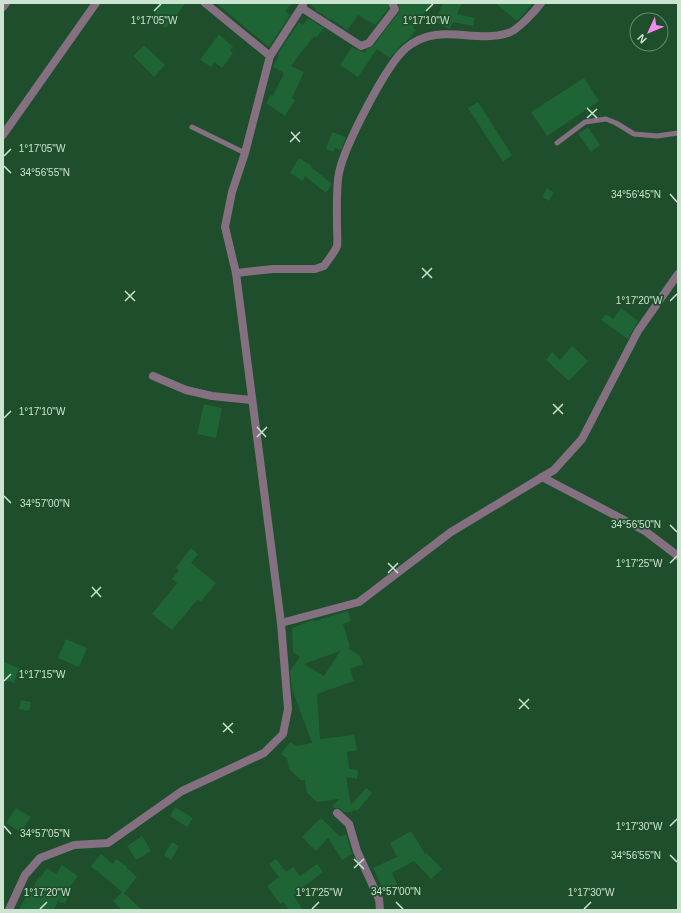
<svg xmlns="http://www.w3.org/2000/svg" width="681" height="913" font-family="Helvetica,sans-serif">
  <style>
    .building { fill: #1e6434; fill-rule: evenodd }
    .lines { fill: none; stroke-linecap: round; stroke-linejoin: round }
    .service { stroke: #847081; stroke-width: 5 }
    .minor { stroke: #847081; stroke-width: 8 }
    .tertiary { stroke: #847081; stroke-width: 8 }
    .ticks { fill: none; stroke: #cbe4cf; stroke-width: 1.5 }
    .ticks-label { font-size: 10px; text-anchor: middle; fill: #cbe4cf; stroke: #1e4e2b; stroke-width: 3.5; stroke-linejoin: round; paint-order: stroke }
  </style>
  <rect width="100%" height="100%" fill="#1e4e2b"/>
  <g class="building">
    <polygon points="155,3 186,3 166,28 152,17 160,7"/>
    <polygon points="216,3 293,3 285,11 290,15 269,47"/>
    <polygon points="308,3 387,3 389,8 375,25 358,15 347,30 331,19 330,20 315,10 316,9"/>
    <polygon points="398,3 432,3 413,28 416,30 410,38 402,44 390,58 377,49 358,77 340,65 352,47 365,53 367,49 373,46 399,12 400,9"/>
    <polygon points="443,3 462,3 457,14 475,18 473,26 453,22 450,29 435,22"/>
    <polygon points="495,3 533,3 517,21"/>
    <polygon points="308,18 324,28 316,38 314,36 291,66 304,72 292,98 295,100 285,116 266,103 271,95 273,96 284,73 273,67 279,55 278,54 299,22 303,25"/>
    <polygon points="219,34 233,47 230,50 233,53 222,68 214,62 211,67 200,60"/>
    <polygon points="144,45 165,65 154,77 133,56"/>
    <polygon points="584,78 599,101 547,136 531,112"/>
    <polygon points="478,102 512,155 503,162 468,108"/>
    <polygon points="588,127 600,145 591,152 578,134"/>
    <polygon points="332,132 346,137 341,150 335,148 333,152 326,149"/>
    <polygon points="299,158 312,166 311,167 332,184 326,193 305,176 303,181 290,173"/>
    <polygon points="547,188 554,193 549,201 542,197"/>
    <polygon points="621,308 638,321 628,339 601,320 606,314 613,319"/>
    <polygon points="572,346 588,361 569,381 546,360 552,352 560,360"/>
    <polygon points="204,404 222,408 216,438 197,434"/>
    <polygon points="191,548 198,554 191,563 216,583 201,602 198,599 172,630 152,614 177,583 172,579 179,570 176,567"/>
    <path d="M348 611 351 621 343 624 350 647 348 648 360 656 363 664 350 669 354 681 317 694 320 739 354 735 357 750 347 752 349 769 358 770 357 779 346 777 351 805 366 788 372 793 358 810 352 811V812H344L339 808H334L332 806 339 799 317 802 307 793 305 780H301L289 769 287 758 281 754 290 742 296 746 312 743 292 689 290 671 300 657 293 652 292 628 313 620 314 621ZM341 650 324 676 304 664 340 651Z"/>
    <polygon points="66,639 87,648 79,667 58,658"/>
    <polygon points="3,662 19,668 14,683 3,679"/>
    <polygon points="21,700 31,702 29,711 19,709"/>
    <polygon points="175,807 193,818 187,827 170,816"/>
    <polygon points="16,808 31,817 21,832 6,823"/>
    <polygon points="321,818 340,837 346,834 352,854 342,860 328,838 316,851 302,837"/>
    <polygon points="411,831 425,854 426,853 442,869 431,879 414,861 392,873 397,884 384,891 373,868 397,857 390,843"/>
    <polygon points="142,836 151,851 136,860 127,846"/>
    <polygon points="172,842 179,846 171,860 164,855"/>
    <polygon points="101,854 113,864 116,859 127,866 126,867 137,877 124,893 142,910 122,910 113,901 122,892 91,866"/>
    <polygon points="276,859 286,872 293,867 300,876 317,864 323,872 293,895 303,910 289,910 283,902 280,904 267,886 279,877 269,864"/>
    <polygon points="62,865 78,876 64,895 68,897 65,904 58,901 54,910 19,910 30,888 32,889 39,877 40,878 47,868 56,874"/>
  </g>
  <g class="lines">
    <g class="service">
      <polyline points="192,127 245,153"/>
      <polyline points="557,143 585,122 606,119 616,123 634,134 657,136 678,133"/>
    </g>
    <g class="minor">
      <polyline points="3,7 6,3"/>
      <polyline points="302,8 361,46 369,43 395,9 392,3"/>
      <polyline points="270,56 303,5"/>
      <path d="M236 273 273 269H315L324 266C328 260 335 252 337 246 338 240 337 233 337 227 337 212 336 188 339 173 344 147 386 65 406 48 438 21 474 44 508 33 517 31 535 11 541 3"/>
      <polyline points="153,376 186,390 212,396 251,400"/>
      <polyline points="542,477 645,531 678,556"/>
      <polyline points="281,623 359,602 451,532 554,470 582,439 638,331 678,274"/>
      <polyline points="337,813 349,824 357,851 379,899 380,910"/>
      <polyline points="9,910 25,875 40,858 74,845 108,843 182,791 264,753 283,734 288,709 281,623 236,273 225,227 232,192 245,153 270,56 205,3"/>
    </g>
    <polyline class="tertiary" points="3,135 96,3"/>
  </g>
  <path class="ticks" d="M154 11 161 4M426 11 433 4M587 108 597 118M587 118 597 109M291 132 300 142M290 142 300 132M4 156 11 149M4 166 11 173M670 194 677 202M422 268 432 278M422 278 432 268M125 291 135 301M125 301 135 291M670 301 677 294M553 404 563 414M553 414 563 404M4 418 11 411M257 427 266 437M257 437 267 427M4 496 11 503M670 525 677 532M388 563 398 573M670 563 677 556M388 573 398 563M92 587 101 597M91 597 101 587M4 681 11 674M519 699 529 709M519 709 529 699M223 723 233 733M223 732 233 723M4 826 11 834M670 826 677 819M670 855 677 862M354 859 364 869M354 868 364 859M396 902 403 909M40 909 47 902M312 909 319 902M584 909 591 902"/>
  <g class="ticks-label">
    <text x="154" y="24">1°17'05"W</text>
    <text x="426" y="24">1°17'10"W</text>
    <text x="42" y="152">1°17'05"W</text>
    <text x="45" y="176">34°56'55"N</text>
    <text x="636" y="198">34°56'45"N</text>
    <text x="639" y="304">1°17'20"W</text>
    <text x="42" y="415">1°17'10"W</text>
    <text x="45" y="507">34°57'00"N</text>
    <text x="636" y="528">34°56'50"N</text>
    <text x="639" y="567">1°17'25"W</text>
    <text x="42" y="678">1°17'15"W</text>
    <text x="639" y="830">1°17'30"W</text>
    <text x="45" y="837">34°57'05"N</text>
    <text x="636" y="859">34°56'55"N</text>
    <text x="396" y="895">34°57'00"N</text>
    <text x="47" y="896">1°17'20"W</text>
    <text x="319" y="896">1°17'25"W</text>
    <text x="591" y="896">1°17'30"W</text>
  </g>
  <rect width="681" height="913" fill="none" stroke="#cbe4cf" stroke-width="8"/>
  <g transform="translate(649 32) rotate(226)"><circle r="19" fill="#1e4e2b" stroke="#638a6d"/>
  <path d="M0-3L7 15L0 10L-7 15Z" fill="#f689ed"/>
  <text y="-6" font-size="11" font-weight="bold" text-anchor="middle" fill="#cbe4cf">N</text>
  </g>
</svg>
